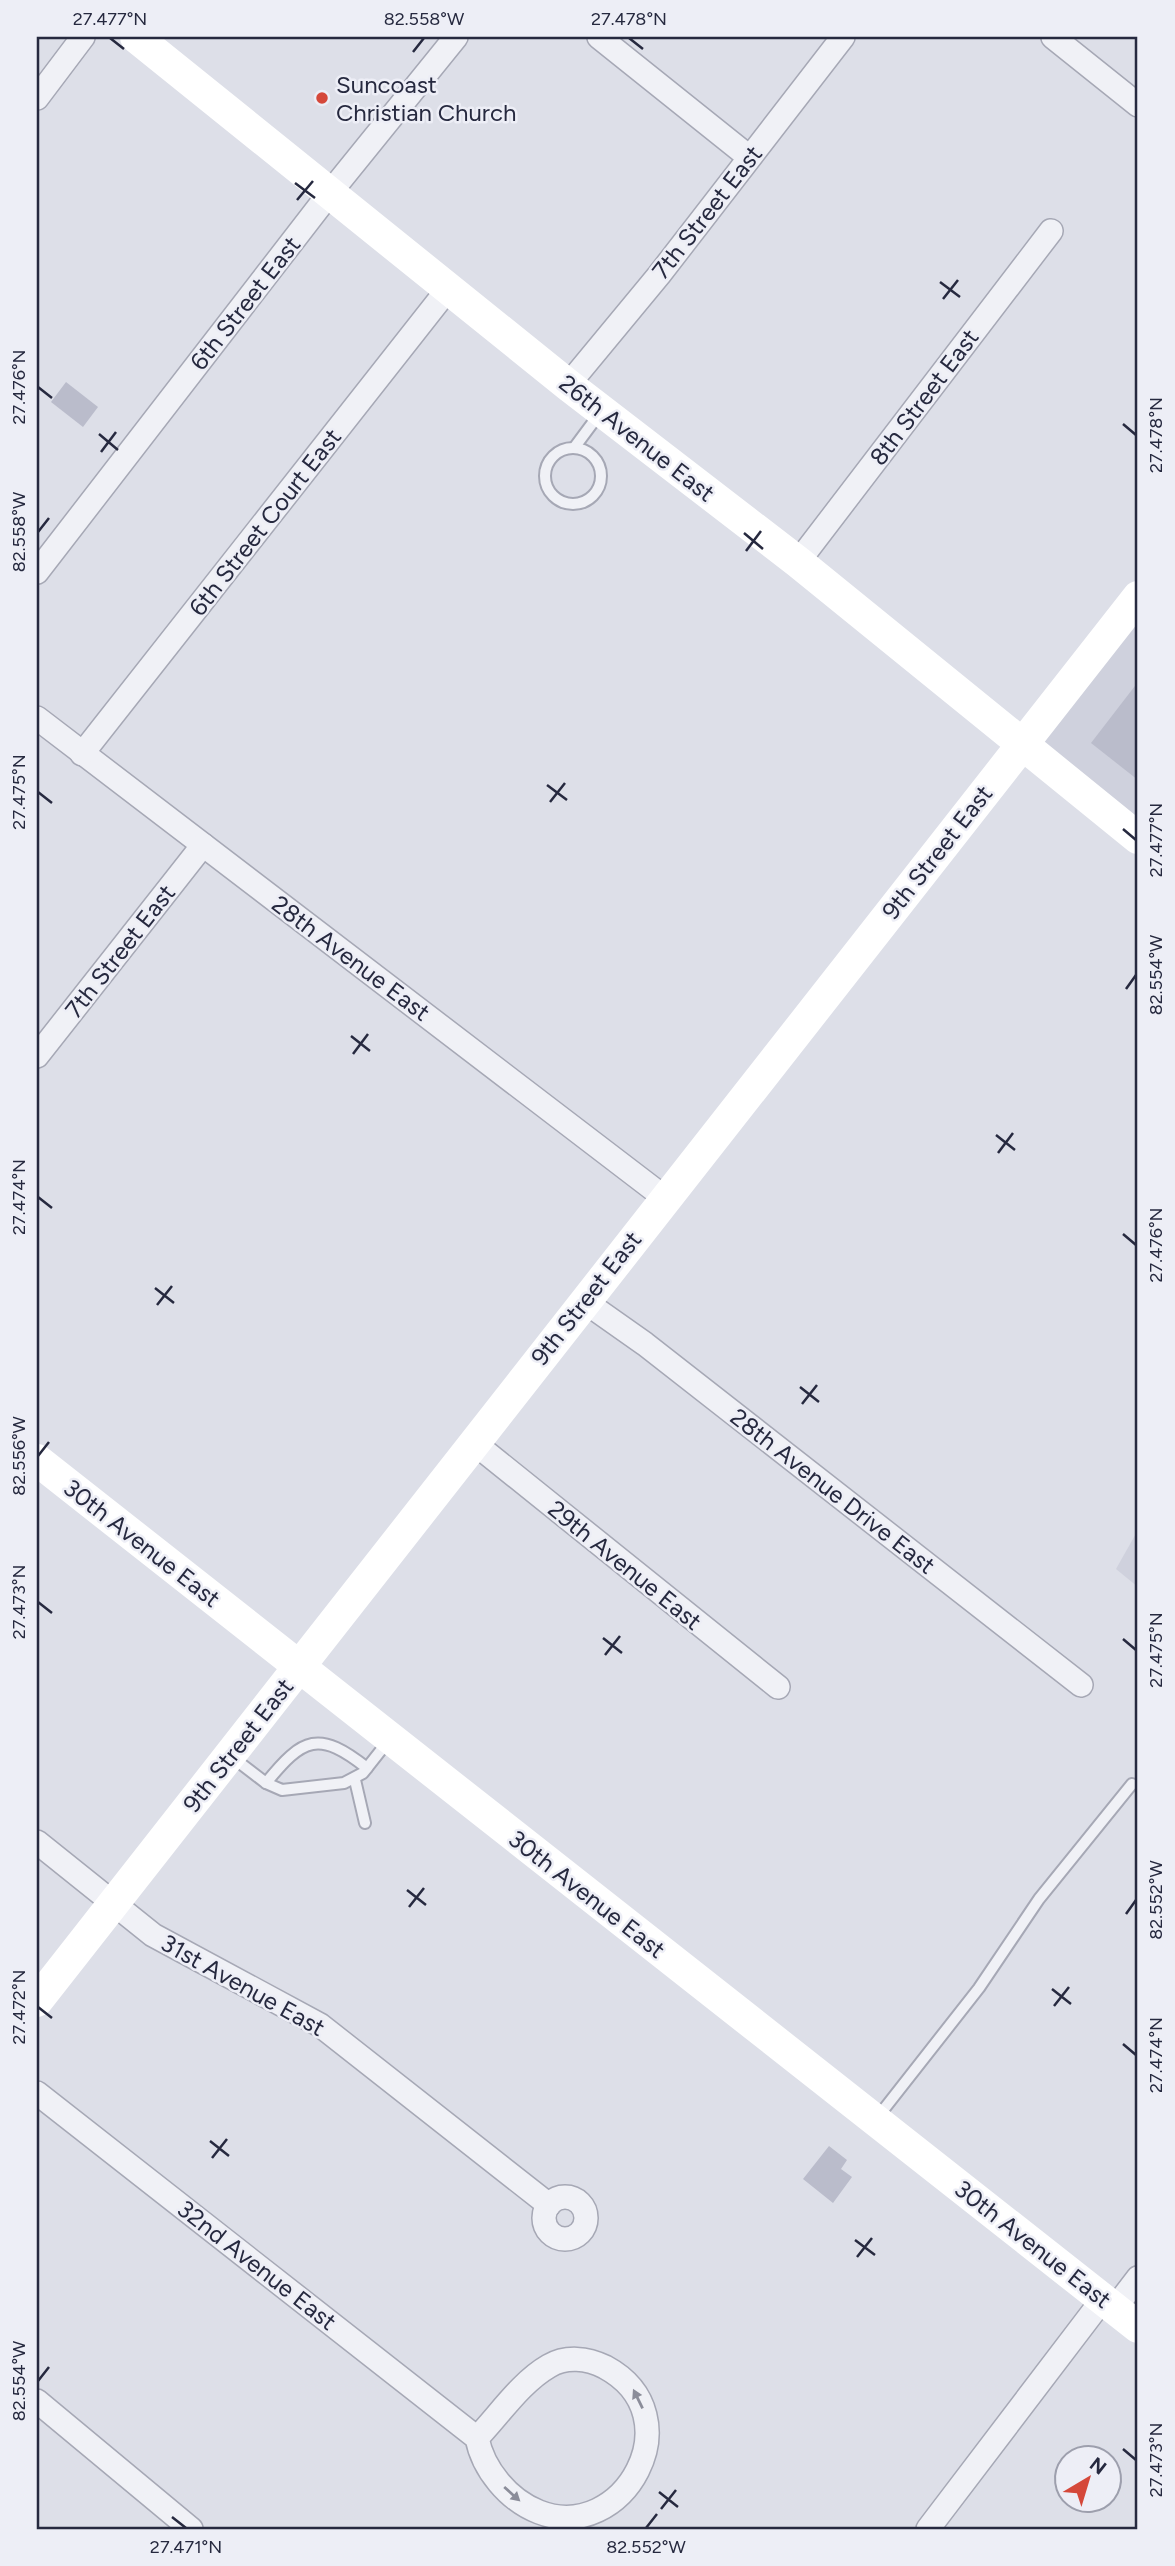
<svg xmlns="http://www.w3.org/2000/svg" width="1175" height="2566" font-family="Figtree,sans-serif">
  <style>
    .built { fill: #cfd1dd }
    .building { fill: #babccb }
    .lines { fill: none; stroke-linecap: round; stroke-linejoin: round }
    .lane-casing { stroke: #a6a8b5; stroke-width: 14 }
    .street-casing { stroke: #a6a8b5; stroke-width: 26 }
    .lane { stroke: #f0f1f6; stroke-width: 10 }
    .street { stroke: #f0f1f6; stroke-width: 23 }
    .secondary { stroke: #fff; stroke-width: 32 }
    .oneway { fill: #8b8d9a }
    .ticks { fill: none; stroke: #26293f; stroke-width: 2.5 }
    .poi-dot { fill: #d5483a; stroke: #edeef6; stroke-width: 2.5 }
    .labels { text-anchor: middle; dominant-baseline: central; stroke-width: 5; stroke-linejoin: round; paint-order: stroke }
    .poi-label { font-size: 24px; fill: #26293f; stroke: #edeef6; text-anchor: start }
    .street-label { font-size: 24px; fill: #26293f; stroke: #edeef6 }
    .neatline { fill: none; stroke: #26293f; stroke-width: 2.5 }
    .ticks-label { font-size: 18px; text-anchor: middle; fill: #26293f }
  </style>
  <rect width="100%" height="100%" fill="#dddfe8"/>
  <g class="built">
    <polygon points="1138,613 1138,825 1036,744"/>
    <polygon points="1138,1530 1138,1587 1116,1569"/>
  </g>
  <g class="building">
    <polygon points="66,382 98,407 83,427 51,402"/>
    <polygon points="1138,682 1138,780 1091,743"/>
    <polygon points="829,2146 847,2160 841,2169 852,2177 833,2203 803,2179"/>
  </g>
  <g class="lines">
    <g class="lane-casing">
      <g id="lane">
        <circle cx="573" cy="476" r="28"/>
        <polyline points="574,448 600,413"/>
        <polyline points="232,1757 266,1783 282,1790 344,1783 363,1773 389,1740"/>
        <polyline points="355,1780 365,1823"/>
        <path d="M266 1783C303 1737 319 1730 367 1768"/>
        <polyline points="877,2118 979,1988 1039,1899 1132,1784"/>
      </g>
    </g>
    <g class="street-casing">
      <g id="street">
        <polyline points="599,37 749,157"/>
        <polyline points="1053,37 1138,105"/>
        <polyline points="37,98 83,37"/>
        <polyline points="568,385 659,275 843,37"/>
        <polyline points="798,562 1051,231"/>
        <polyline points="37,572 329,194 456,37"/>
        <polyline points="37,718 665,1198"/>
        <polyline points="82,754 448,289"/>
        <polyline points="37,1056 203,845"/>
        <polyline points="584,1301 645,1344 1081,1685"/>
        <polyline points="473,1442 778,1687"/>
        <polyline points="37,1842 153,1935 320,2025 549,2205"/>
        <path d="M37 2093 477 2438C483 2469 508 2500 539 2512 623 2545 696 2416 605 2367 587 2358 566 2356 549 2366 521 2382 499 2415 477 2438"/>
        <circle cx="565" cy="2218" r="21"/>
        <polyline points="1115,2308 1138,2278"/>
        <polyline points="37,2401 191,2529"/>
        <polyline points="928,2529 1103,2299"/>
      </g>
    </g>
    <use href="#lane" class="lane"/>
    <use href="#street" class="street"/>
    <g class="secondary">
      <polyline points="136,37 568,385 798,562 1138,838"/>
      <polyline points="37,1460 1138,2327"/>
      <polyline points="37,2001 1138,597"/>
    </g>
  </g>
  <defs><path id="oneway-solid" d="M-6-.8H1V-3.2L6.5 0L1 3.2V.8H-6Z" transform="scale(1.75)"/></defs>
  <g class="oneway">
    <use href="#oneway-solid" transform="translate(638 2399) rotate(-116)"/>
    <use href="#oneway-solid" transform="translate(512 2494) rotate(42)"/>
  </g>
  <path class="ticks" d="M110 38 124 49M629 38 643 49M413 52 424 38M295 183 315 198M297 200 313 181M940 282 960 297M943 299 958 280M38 387 52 398M1123 424 1136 435M99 434 118 450M101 452 116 432M38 532 49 518M744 533 763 549M746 551 761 531M547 785 567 800M38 792 52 803M550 802 565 783M1123 829 1136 840M1126 989 1136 975M351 1036 370 1051M353 1054 368 1034M996 1135 1015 1150M998 1153 1013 1133M38 1197 52 1208M1123 1234 1136 1245M155 1288 174 1303M157 1305 172 1286M800 1387 819 1402M802 1404 817 1385M38 1456 49 1442M38 1602 52 1613M603 1638 622 1653M1123 1639 1136 1650M605 1655 620 1636M407 1890 426 1905M409 1907 424 1888M1126 1914 1136 1900M1052 1989 1071 2004M1054 2006 1069 1987M38 2007 52 2018M1123 2044 1136 2055M210 2141 229 2156M212 2158 227 2139M855 2240 875 2255M857 2257 872 2238M38 2381 49 2367M1123 2449 1136 2460M659 2492 678 2507M661 2509 676 2490M172 2517 186 2528M646 2528 657 2514"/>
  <circle class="poi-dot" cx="322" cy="98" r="7"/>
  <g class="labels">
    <g class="poi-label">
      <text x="336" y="84">Suncoast<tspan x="336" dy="28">Christian Church</tspan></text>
    </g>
    <g class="street-label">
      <text transform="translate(707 212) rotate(-52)">7th Street East</text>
      <text transform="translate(245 303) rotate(-52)">6th Street East</text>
      <text transform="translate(924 397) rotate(-53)">8th Street East</text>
      <text transform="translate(637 438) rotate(38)">26th Avenue East</text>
      <text transform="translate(265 522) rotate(-52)">6th Street Court East</text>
      <text transform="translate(937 852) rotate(-52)">9th Street East</text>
      <text transform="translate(120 951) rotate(-52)">7th Street East</text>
      <text transform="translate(351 958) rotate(37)">28th Avenue East</text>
      <text transform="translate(586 1298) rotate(-52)">9th Street East</text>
      <text transform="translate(833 1491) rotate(38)">28th Avenue Drive East</text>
      <text transform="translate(142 1543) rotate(38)">30th Avenue East</text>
      <text transform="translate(625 1565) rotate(39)">29th Avenue East</text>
      <text transform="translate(238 1745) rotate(-52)">9th Street East</text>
      <text transform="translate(587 1894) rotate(38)">30th Avenue East</text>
      <text transform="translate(243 1985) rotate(29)">31st Avenue East</text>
      <text transform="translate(1033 2244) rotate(38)">30th Avenue East</text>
      <text transform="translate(257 2265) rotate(38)">32nd Avenue East</text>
    </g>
  </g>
  <rect width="1175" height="2566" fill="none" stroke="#edeef6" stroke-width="77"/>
  <g transform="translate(1088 2479) rotate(38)"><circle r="33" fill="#edeef6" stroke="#9d9fad" stroke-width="2"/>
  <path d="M0-5L12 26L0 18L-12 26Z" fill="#d5483a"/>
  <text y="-10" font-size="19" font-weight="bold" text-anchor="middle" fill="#26293f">N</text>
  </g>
  <rect x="38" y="38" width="1098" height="2490" class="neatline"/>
  <g class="ticks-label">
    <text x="110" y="25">27.477°N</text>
    <text x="424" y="25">82.558°W</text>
    <text x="629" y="25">27.478°N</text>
    <text transform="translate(19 387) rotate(-90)" y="6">27.476°N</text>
    <text transform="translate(1156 435) rotate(-90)" y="6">27.478°N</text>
    <text transform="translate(19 532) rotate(-90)" y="6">82.558°W</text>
    <text transform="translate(19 792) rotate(-90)" y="6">27.475°N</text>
    <text transform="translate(1156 840) rotate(-90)" y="6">27.477°N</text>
    <text transform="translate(1156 975) rotate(-90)" y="6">82.554°W</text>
    <text transform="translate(19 1197) rotate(-90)" y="6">27.474°N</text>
    <text transform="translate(1156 1245) rotate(-90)" y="6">27.476°N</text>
    <text transform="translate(19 1456) rotate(-90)" y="6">82.556°W</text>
    <text transform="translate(19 1602) rotate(-90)" y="6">27.473°N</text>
    <text transform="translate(1156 1650) rotate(-90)" y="6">27.475°N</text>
    <text transform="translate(1156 1900) rotate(-90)" y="6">82.552°W</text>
    <text transform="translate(19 2007) rotate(-90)" y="6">27.472°N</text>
    <text transform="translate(1156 2055) rotate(-90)" y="6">27.474°N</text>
    <text transform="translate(19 2381) rotate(-90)" y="6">82.554°W</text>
    <text transform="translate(1156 2460) rotate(-90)" y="6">27.473°N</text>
    <text x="186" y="2553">27.471°N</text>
    <text x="646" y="2553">82.552°W</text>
  </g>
</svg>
